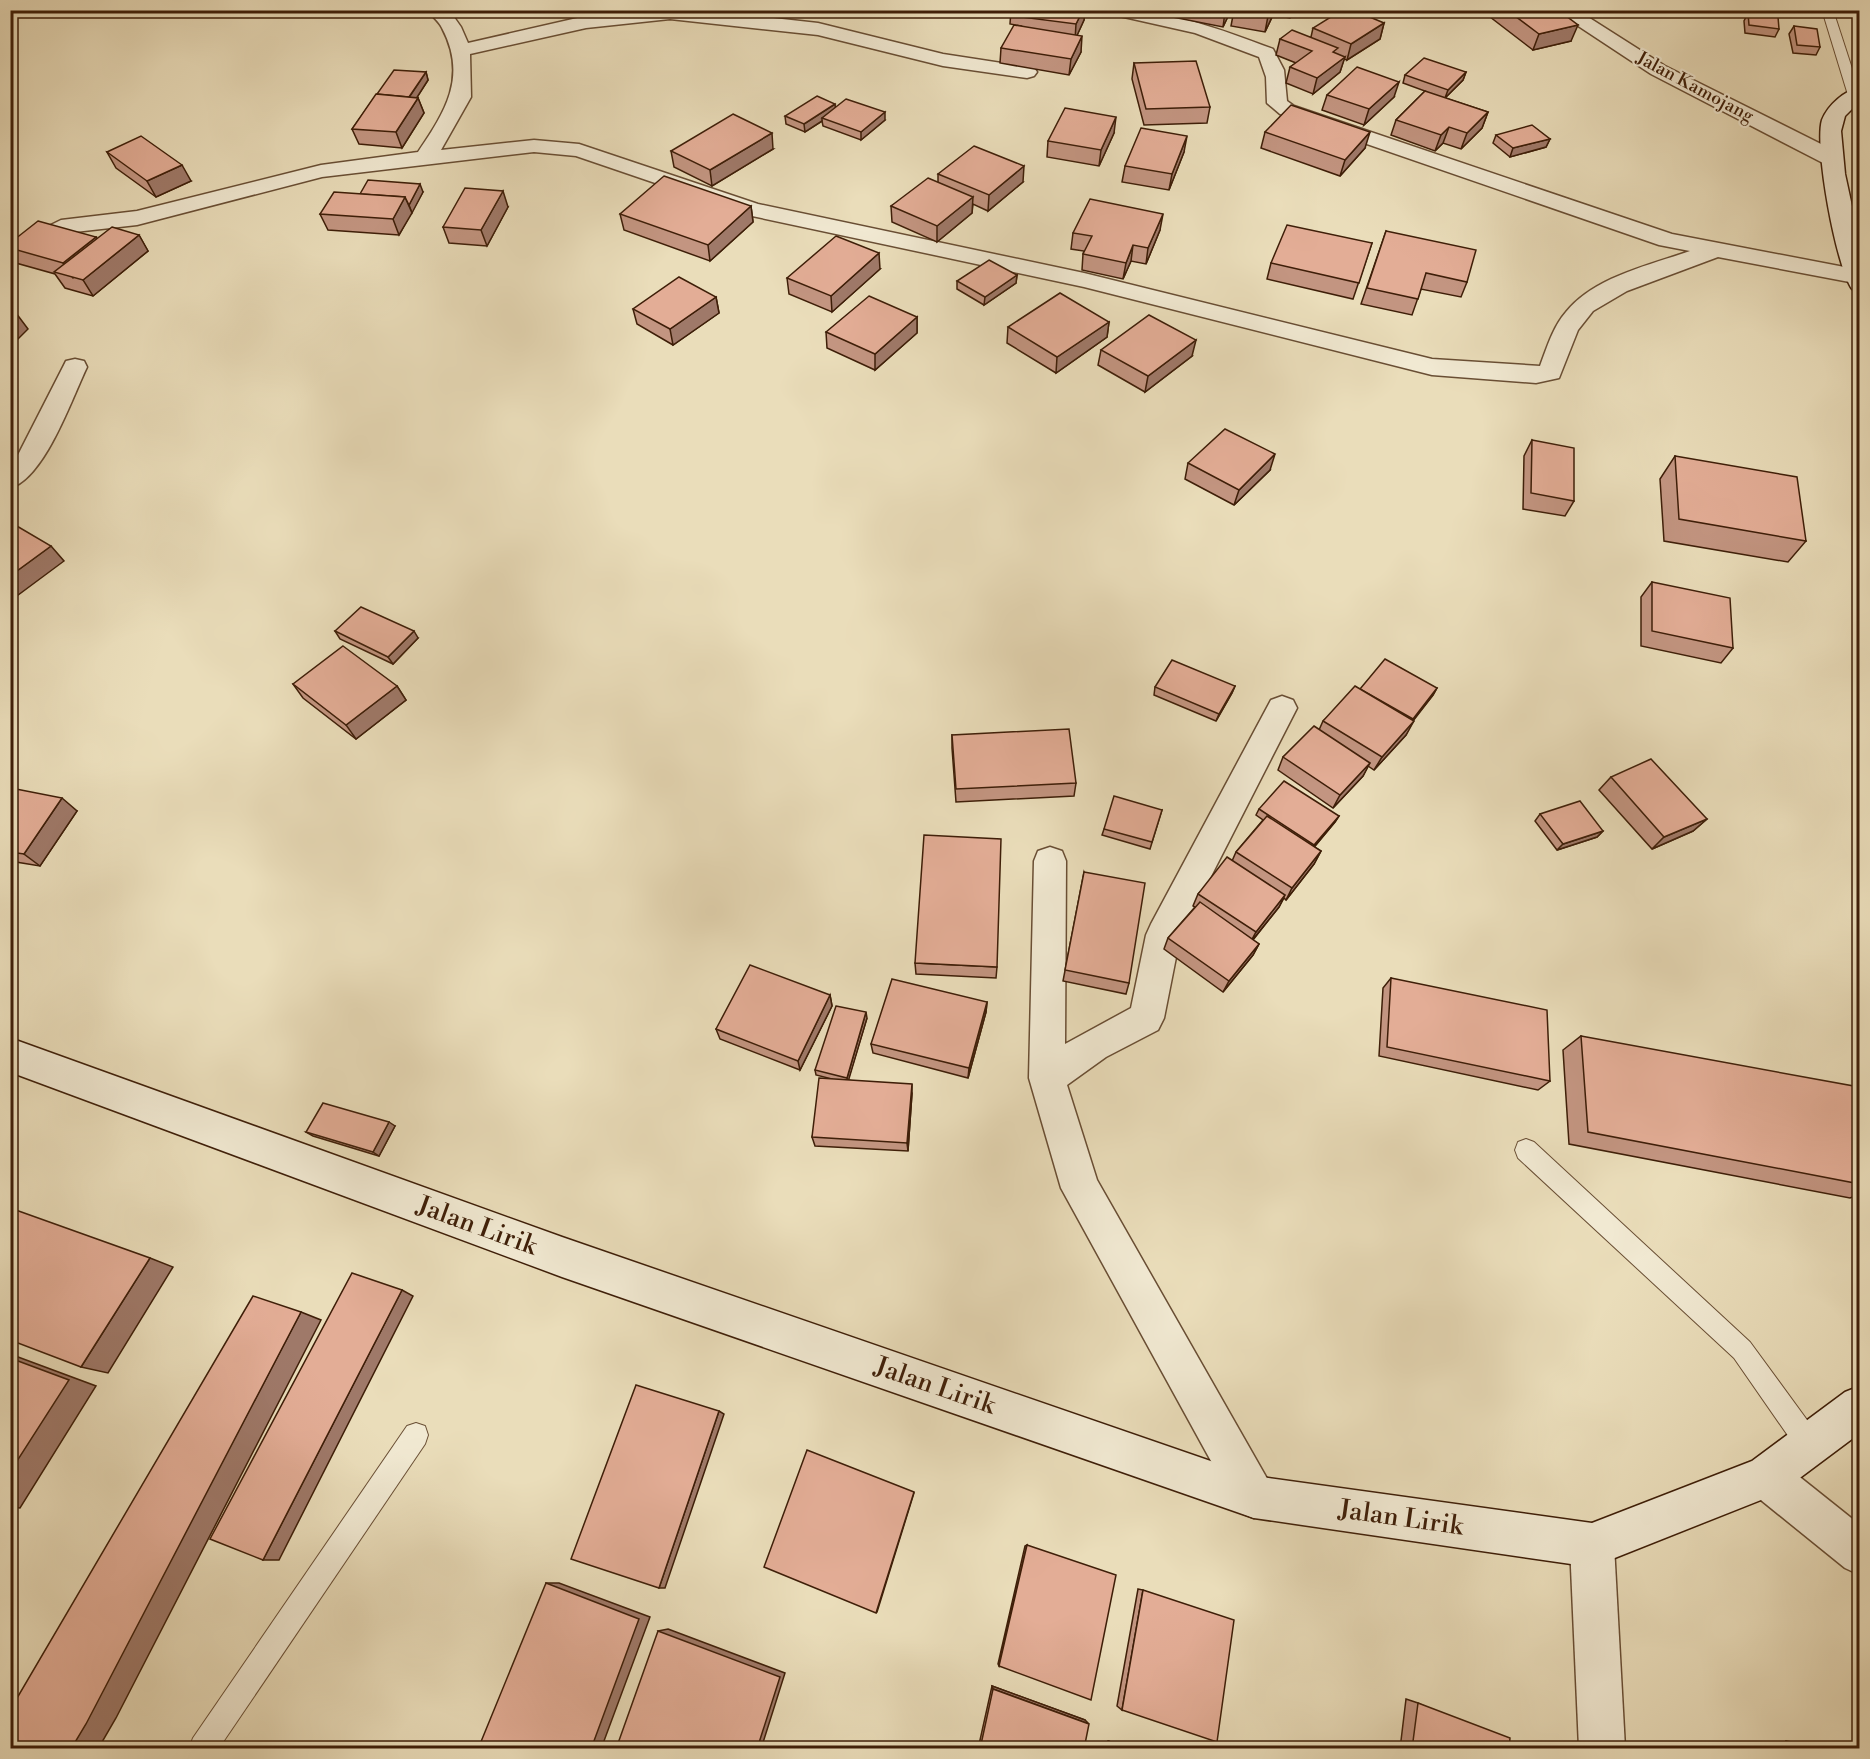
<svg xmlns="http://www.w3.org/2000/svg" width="1870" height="1759" font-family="'Libre Bodoni',serif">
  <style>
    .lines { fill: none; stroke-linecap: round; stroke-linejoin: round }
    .service-casing { stroke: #694e34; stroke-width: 2 }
    .minor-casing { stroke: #694e34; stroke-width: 3 }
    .tertiary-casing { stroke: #694e34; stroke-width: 3 }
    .secondary-casing { stroke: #3e1e08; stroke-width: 3 }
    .service { fill: #f1e9d2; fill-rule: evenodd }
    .minor { fill: #f1e9d2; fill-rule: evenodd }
    .tertiary { fill: #f1e9d2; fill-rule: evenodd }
    .secondary { fill: #f1e9d2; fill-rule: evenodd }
    .wall { fill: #c39581; stroke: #3e1e08; stroke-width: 1.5 }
    .shaded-wall { fill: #9f7969; stroke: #3e1e08; stroke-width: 1.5 }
    .building { fill: #e3ad96; stroke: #3e1e08; stroke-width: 1.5 }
    .labels { text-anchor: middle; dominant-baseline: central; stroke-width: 4.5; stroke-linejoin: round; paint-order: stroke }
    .far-street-label { font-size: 18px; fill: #3e1e08; stroke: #f1e9d2 }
    .near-street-label { font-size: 26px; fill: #3e1e08; stroke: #f1e9d2 }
  </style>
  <rect width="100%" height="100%" fill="#eaddba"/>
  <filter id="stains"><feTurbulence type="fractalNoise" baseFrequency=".00333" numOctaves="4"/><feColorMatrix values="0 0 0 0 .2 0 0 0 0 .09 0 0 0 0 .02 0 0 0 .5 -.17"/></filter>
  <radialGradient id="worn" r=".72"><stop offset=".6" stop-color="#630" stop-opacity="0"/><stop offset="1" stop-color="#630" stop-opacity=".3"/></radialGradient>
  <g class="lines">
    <g class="service-casing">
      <g id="service">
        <polygon points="1822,10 1833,10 1860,93 1858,98 1848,95"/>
        <polygon points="1526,1139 1534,1142 1750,1342 1818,1435 1821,1444 1818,1453 1809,1456 1800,1453 1734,1358 1518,1158 1515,1150 1518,1142"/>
        <polygon points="416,1423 425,1426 428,1435 425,1444 219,1748 189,1748 193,1738 407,1426"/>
      </g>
    </g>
    <g class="minor-casing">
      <g id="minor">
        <path d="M428 10H449L461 27 468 43 586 16 640 10H700L818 23 943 54 1034 68 1037 72 1034 76 1027 78 943 66 818 35 670 19 586 28 470 54 471 97 441 150 534 140 579 144 758 204 1084 273 1432 359 1540 366C1547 347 1553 327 1566 312 1594 277 1650 265 1690 251L1659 245 1280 114 1267 103 1266 77 1259 57 1195 33 1115 15 1113 10C1170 10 1220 29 1273 49L1284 70 1287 101 1294 106 1672 234 1860 270V284L1718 257 1627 291 1593 311 1578 330 1559 378 1536 383 1432 375 1084 287 752 216 576 156 534 152 322 177 137 225 66 233 10 261V245L61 220 137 211 321 165 418 152C445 112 468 77 442 28 439 21 432 17 428 10Z"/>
        <polygon points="1554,10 1577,10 1665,66 1839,153 1842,158 1839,163 1823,163 1651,74"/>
        <path d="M75 359 84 361 87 367C72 398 45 478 10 488V463L18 455 63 367 66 361Z"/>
        <polygon points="1282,696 1293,700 1297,708 1180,937 1164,1018 1158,1030 1106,1057 1067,1085 1097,1180 1269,1482 1275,1497 1269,1512 1254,1518 1239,1512 1061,1188 1029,1078 1034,861 1038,851 1050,847 1062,851 1066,861 1065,1044 1131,1008 1146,935 1151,924 1271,700"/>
        <polygon points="1766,1456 1781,1462 1860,1525 1860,1575 1845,1568 1751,1492 1745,1477 1751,1462"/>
      </g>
    </g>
    <g class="tertiary-casing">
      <polygon id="tertiary" points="1592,1523 1607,1530 1614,1545 1625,1748 1579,1748 1570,1545 1577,1530"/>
    </g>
    <g class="secondary-casing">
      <g id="secondary">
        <path d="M1860 87V101L1845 116 1841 131 1845 174 1860 243V291L1852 289C1836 266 1814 146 1822 120 1828 105 1844 91 1860 87Z"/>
        <polygon points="10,1038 562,1237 1254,1476 1592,1523 1752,1461 1845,1392 1860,1386 1860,1433 1781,1492 1592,1567 1254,1518 562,1277 10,1072"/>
      </g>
    </g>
    <use href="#service" class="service"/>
    <use href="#minor" class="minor"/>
    <use href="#tertiary" class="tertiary"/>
    <use href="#secondary" class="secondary"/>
  </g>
  <g class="wall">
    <polygon points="1011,10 1085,10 1084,20 1077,35 1081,52 1069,75 1000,63 1001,48 1021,26 1010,24"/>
    <polygon points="1137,10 1231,10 1223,27"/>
    <polygon points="1234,10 1293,10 1290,18 1273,15 1265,32 1231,26"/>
    <polygon points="1481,10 1558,10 1571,41 1533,50"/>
    <polygon points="1748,13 1779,29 1775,37 1745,33 1744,21"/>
    <polygon points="1384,23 1380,39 1347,60 1344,59 1340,72 1313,94 1286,83 1290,67 1296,63 1276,55 1280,39 1311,37 1313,28"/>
    <polygon points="1794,26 1820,47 1816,55 1793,53 1789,34"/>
    <polygon points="1134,63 1210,107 1207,123 1144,125 1132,79"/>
    <polygon points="426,72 428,80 417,97 418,98 424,113 402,148 359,144 352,129 377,94"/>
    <polygon points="1466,72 1463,80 1445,98 1488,112 1482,128 1461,149 1443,143 1435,151 1391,135 1396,120 1425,91 1403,83 1405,75"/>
    <polygon points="1327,95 1394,97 1364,125 1322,110"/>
    <polygon points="836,107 885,120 861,140 823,126 822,121 805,132 786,124 785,116"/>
    <polygon points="1265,132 1365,148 1340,176 1261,148"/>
    <polygon points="1114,133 1099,166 1047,157 1048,141"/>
    <polygon points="1496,135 1550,139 1546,147 1510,157 1493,143"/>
    <polygon points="773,149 712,186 674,167 671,151"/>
    <polygon points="107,152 191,181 156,197 116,168"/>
    <polygon points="1184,152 1169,190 1122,182 1125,166"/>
    <polygon points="938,174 1023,182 988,211 973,204 972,213 937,242 892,222 891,206 938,183"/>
    <polygon points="423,192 399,235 328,230 320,214 360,194"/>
    <polygon points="751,206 753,222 710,261 624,230 620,214"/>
    <polygon points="508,207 487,246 449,243 443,227"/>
    <polygon points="1160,230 1146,264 1131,261 1123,279 1082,270 1083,254 1084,251 1071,249 1073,233"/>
    <polygon points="1386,231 1467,282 1461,297 1421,289 1412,315 1361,304"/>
    <polygon points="139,235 148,251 93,296 65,288 55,274 16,263 10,255 10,243 96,237 97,239"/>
    <polygon points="1372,243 1353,299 1267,279 1271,263"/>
    <polygon points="880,269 832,312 789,294 787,278"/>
    <polygon points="1017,275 1016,283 984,305 957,289 957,281"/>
    <polygon points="716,297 719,313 673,345 637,324 633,309"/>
    <polygon points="917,317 917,333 875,370 827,348 826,332"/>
    <polygon points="1109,322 1107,337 1056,373 1007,343 1008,327"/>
    <polygon points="1101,350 1192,356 1145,392 1098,365"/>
    <polygon points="1532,440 1574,501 1565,516 1523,509 1524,456"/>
    <polygon points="1675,456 1806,541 1788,562 1664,541 1660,479"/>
    <polygon points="1188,463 1270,470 1234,505 1185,479"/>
    <polygon points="1652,582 1733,648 1721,663 1641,646 1641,597"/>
    <polygon points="335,631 418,638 393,664 340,639"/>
    <polygon points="293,684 397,686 406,700 356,739 303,698"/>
    <polygon points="1235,686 1232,693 1216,721 1154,695 1155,687"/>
    <polygon points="1437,688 1433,695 1413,721 1406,735 1374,770 1368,766 1363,776 1333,808 1278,770 1283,757 1319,730 1323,721 1360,689"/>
    <polygon points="952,735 1076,783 1074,796 956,802 952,748"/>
    <polygon points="1611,777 1707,819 1693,831 1652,849 1599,790"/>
    <polygon points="10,797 77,811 40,866 10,861"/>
    <polygon points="1259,809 1339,816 1335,822 1314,847 1321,851 1314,864 1286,900 1284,898 1279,907 1253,940 1259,944 1253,955 1223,992 1164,949 1168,938 1195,907 1193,906 1198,894 1232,861 1236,852 1263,820 1256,815"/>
    <polygon points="1162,810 1150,849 1102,835 1104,829"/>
    <polygon points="1540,814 1603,831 1597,837 1557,850 1535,821"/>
    <polygon points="1084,872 1129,983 1126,994 1063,981"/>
    <polygon points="915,963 997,967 996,978 916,974"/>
    <polygon points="1391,978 1550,1081 1538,1090 1379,1056 1383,988"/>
    <polygon points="830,995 832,1006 800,1070 720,1039 716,1029"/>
    <polygon points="987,1002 986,1012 968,1078 873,1053 871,1044"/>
    <polygon points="867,1018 848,1080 912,1093 908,1151 815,1146 812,1137 832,1079 816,1075 815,1070"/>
    <polygon points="1581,1036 1860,1184 1860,1194 1850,1198 1569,1144 1563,1050"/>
    <polygon points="395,1126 379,1156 313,1136 306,1132"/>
    <polygon points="1027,1545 999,1666 998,1664 1025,1546"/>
    <polygon points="1138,1589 1143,1590 1122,1710 1117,1706"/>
    <polygon points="992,1686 1085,1720 1084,1749 978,1749"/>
    <polygon points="1406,1699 1418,1703 1509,1749 1400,1749"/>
    <polygon points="1108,1741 1131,1749 1107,1749"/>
    <polygon points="1786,1741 1797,1743 1808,1749 1785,1749"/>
  </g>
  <g class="shaded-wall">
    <polygon points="1083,10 1085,10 1084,20 1075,40 1076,24"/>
    <polygon points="1226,10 1231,10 1223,27 1225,12"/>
    <polygon points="1271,10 1274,10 1273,15 1265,32 1268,16"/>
    <polygon points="1384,23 1380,39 1347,60 1351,44"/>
    <polygon points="1578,25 1571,41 1533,50 1539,34"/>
    <polygon points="1082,36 1081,52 1069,75 1071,59"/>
    <polygon points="1345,57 1340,72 1313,94 1317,78"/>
    <polygon points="426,72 428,80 409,110 406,102"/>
    <polygon points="1466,72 1463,80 1445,98 1448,90"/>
    <polygon points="1399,82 1394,97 1364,125 1369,109"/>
    <polygon points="418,98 424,113 402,148 396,132"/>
    <polygon points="835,104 836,112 822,118 822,121 805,132 804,124"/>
    <polygon points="885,112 885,120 861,140 861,132"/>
    <polygon points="1488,112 1482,128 1461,149 1467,133"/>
    <polygon points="1116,117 1114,133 1099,166 1101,150"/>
    <polygon points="1449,127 1443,143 1435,151 1441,135"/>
    <polygon points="1370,132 1365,148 1340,176 1345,160"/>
    <polygon points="772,133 773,149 712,186 710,170"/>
    <polygon points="1187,136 1184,152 1169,190 1172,174"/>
    <polygon points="1550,139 1546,147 1510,157 1513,148"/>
    <polygon points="182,165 191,181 156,197 147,181"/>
    <polygon points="1024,166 1023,182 988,211 989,195"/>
    <polygon points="420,184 423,192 412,213 409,205"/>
    <polygon points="503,191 508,207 487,246 481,230"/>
    <polygon points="405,197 412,213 399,235 393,219"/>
    <polygon points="973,197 972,213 937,242 937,226"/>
    <polygon points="751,206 753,222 710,261 708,245"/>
    <polygon points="1163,214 1160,230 1146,264 1148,248"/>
    <polygon points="139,235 148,251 93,296 83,280"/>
    <polygon points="96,237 106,253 73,278 63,263"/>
    <polygon points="1133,245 1131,261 1123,279 1126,263"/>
    <polygon points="879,253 880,269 832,312 831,296"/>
    <polygon points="1017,275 1016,283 984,305 985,297"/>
    <polygon points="716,297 719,313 673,345 670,329"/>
    <polygon points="16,313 28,329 10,347 10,319"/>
    <polygon points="917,317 917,333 875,370 875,354"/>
    <polygon points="1109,322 1107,337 1056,373 1057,357"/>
    <polygon points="1196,340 1192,356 1145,392 1148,376"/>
    <polygon points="1275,454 1270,470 1234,505 1239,490"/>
    <polygon points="51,546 64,561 10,601 10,576"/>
    <polygon points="414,631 418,638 393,664 388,657"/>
    <polygon points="397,686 406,700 356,739 346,725"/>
    <polygon points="1235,686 1232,693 1216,721 1219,714"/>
    <polygon points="1437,688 1433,695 1409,725 1413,719"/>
    <polygon points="1414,721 1406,735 1374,770 1382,757"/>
    <polygon points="1370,763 1363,776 1333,808 1340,795"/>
    <polygon points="62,798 77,811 40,866 24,854"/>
    <polygon points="1339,816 1335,822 1311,851 1314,845"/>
    <polygon points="1707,819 1693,831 1652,849 1664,837"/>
    <polygon points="1603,831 1597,837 1557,850 1563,844"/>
    <polygon points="1321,851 1314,864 1286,900 1292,888"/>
    <polygon points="1285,895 1279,907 1250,943 1256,932"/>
    <polygon points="1259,944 1253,955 1223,992 1229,981"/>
    <polygon points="830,995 832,1006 800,1070 798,1061"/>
    <polygon points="987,1002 986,1012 968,1078 969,1068"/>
    <polygon points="866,1012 867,1018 848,1082 847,1078"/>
    <polygon points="912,1084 912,1093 908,1151 907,1143"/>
    <polygon points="389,1122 395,1126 379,1156 373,1152"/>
    <polygon points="150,1258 173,1267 108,1373 81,1367"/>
    <polygon points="402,1290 413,1296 279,1560 263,1560"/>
    <polygon points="301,1312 321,1320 116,1718 98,1749 71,1749"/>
    <polygon points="10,1354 96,1386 20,1508 10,1507"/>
    <polygon points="719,1411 724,1414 665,1588 659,1588"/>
    <polygon points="914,1492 914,1493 877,1612 876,1613"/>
    <polygon points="546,1583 559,1583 650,1617 601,1749 591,1749"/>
    <polygon points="668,1629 785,1673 761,1749 757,1749 658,1631"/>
    <polygon points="992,1686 1085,1720 1089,1724 993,1689"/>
    <polygon points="1108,1741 1131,1749 1122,1749 1112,1745"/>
  </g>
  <g class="building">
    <polygon points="1024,10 1083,10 1076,24 1021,17"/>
    <polygon points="1235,10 1271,10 1268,16"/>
    <polygon points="1342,10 1353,10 1384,23 1351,44 1313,28"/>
    <polygon points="1507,10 1558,10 1578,25 1539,34"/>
    <polygon points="1748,13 1778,17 1779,29 1749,25"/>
    <polygon points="1014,25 1082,36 1071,59 1001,48"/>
    <polygon points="1794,26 1817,29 1820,47 1797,45"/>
    <polygon points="1292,30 1338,48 1333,52 1345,57 1317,78 1290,67 1312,51 1280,39"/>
    <polygon points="1424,58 1466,72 1448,90 1405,75"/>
    <polygon points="1196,61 1210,107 1146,109 1134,63"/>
    <polygon points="1357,67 1399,82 1369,109 1327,95"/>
    <polygon points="394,70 426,72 409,97 377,94"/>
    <polygon points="1425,91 1488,112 1467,133 1449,127 1441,135 1396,120"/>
    <polygon points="376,94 418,98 396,132 352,129"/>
    <polygon points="817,96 835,104 804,124 785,116"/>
    <polygon points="846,99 885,112 861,132 822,118"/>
    <polygon points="1291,105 1370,132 1345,160 1265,132"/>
    <polygon points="1065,108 1116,117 1101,150 1048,141"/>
    <polygon points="733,114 772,133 710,170 671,151"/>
    <polygon points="1532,125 1550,139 1513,148 1496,135"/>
    <polygon points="1141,128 1187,136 1172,174 1125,166"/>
    <polygon points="141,136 182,165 147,181 107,152"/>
    <polygon points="974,146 1024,166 989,195 938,174"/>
    <polygon points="664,176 751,206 708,245 620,214"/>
    <polygon points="928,178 973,197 937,226 891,206"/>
    <polygon points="368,180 420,184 409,205 405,197 360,194"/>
    <polygon points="465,188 503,191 481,230 443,227"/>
    <polygon points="334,192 405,197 393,219 320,214"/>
    <polygon points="1090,199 1163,214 1148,248 1133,245 1126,263 1083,254 1092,236 1073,233"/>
    <polygon points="38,221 96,237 63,263 10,248 10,243"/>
    <polygon points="1287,225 1372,243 1359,283 1271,263"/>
    <polygon points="112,227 139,235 83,280 54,272"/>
    <polygon points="1386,231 1476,250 1467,282 1426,273 1418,299 1367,288"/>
    <polygon points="836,236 879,253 831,296 787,278"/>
    <polygon points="989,260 1017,275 985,297 957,281"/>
    <polygon points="679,277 716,297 670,329 633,309"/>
    <polygon points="1060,293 1109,322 1057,357 1008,327"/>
    <polygon points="869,296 917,317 875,354 826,332"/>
    <polygon points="10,312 16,313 10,319"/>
    <polygon points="1149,315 1196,340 1148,376 1101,350"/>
    <polygon points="1225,429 1275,454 1239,490 1188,463"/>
    <polygon points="1532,440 1574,448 1574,501 1531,493"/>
    <polygon points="1675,456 1797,477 1806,541 1679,519"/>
    <polygon points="10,522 51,546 10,576"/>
    <polygon points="1652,582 1730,598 1733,648 1652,631"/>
    <polygon points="361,607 414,631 388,657 335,631"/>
    <polygon points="343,646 397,686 346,725 293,684"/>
    <polygon points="1385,659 1437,688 1413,719 1360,689"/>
    <polygon points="1172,660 1235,686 1219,714 1155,687"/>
    <polygon points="1355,686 1414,721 1382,757 1323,721"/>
    <polygon points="1314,726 1370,763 1340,795 1283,757"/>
    <polygon points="1069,729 1076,783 956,789 952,735"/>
    <polygon points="1651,759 1707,819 1664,837 1611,777"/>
    <polygon points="1284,781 1339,816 1314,845 1259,809"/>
    <polygon points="16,789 62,798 24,854 10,852 10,797"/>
    <polygon points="1114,796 1162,810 1152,842 1104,829"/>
    <polygon points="1580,801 1603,831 1563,844 1540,814"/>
    <polygon points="1267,816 1321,851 1292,888 1236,852"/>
    <polygon points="924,835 1001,839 997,967 915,963"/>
    <polygon points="1227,857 1285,895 1256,932 1198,894"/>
    <polygon points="1084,872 1145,883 1129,983 1065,970"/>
    <polygon points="1200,902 1259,944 1229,981 1168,938"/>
    <polygon points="750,965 830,995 798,1061 716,1029"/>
    <polygon points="1391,978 1547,1010 1550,1081 1387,1047"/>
    <polygon points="892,979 987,1002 969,1068 871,1044"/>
    <polygon points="836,1006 866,1012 847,1078 815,1070"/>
    <polygon points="1581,1036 1859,1087 1860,1092 1860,1184 1588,1132"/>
    <polygon points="819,1078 912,1084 907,1143 812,1137"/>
    <polygon points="323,1103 389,1122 373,1152 306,1132"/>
    <polygon points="13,1209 150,1258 81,1367 10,1340 10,1212"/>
    <polygon points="352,1273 402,1290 263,1560 210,1539"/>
    <polygon points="253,1296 301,1312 86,1724 71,1749 10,1749 10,1710"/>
    <polygon points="10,1358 69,1380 10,1472"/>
    <polygon points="636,1385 719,1411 659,1588 571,1559"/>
    <polygon points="807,1450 914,1492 876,1613 764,1567"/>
    <polygon points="1027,1545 1116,1575 1091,1700 999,1666"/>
    <polygon points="546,1583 639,1619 591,1749 478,1749"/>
    <polygon points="1143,1590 1234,1620 1217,1742 1122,1710"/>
    <polygon points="658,1631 780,1677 757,1749 616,1749"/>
    <polygon points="993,1689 1089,1724 1084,1749 980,1749"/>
    <polygon points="1418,1703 1510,1738 1509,1749 1412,1749"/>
    <polygon points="1797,1743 1808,1749 1796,1749"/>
    <polygon points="1112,1745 1122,1749 1112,1749"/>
  </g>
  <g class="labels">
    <g class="far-street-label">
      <text transform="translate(1695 87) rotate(28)">Jalan Kamojang</text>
    </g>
    <g class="near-street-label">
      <text transform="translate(477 1226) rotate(20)">Jalan Lirik</text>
      <text transform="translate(935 1386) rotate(19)">Jalan Lirik</text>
      <text transform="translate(1401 1518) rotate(8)">Jalan Lirik</text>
    </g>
  </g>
  <rect width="1870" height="1759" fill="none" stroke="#eaddba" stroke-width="36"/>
  <rect x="12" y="12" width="1846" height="1735" fill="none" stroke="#3e1e08" stroke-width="3"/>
  <rect x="18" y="18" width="1834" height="1723" fill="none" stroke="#3e1e08" stroke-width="1.5"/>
  <rect width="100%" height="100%" filter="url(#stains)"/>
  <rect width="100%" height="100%" fill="url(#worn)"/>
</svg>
